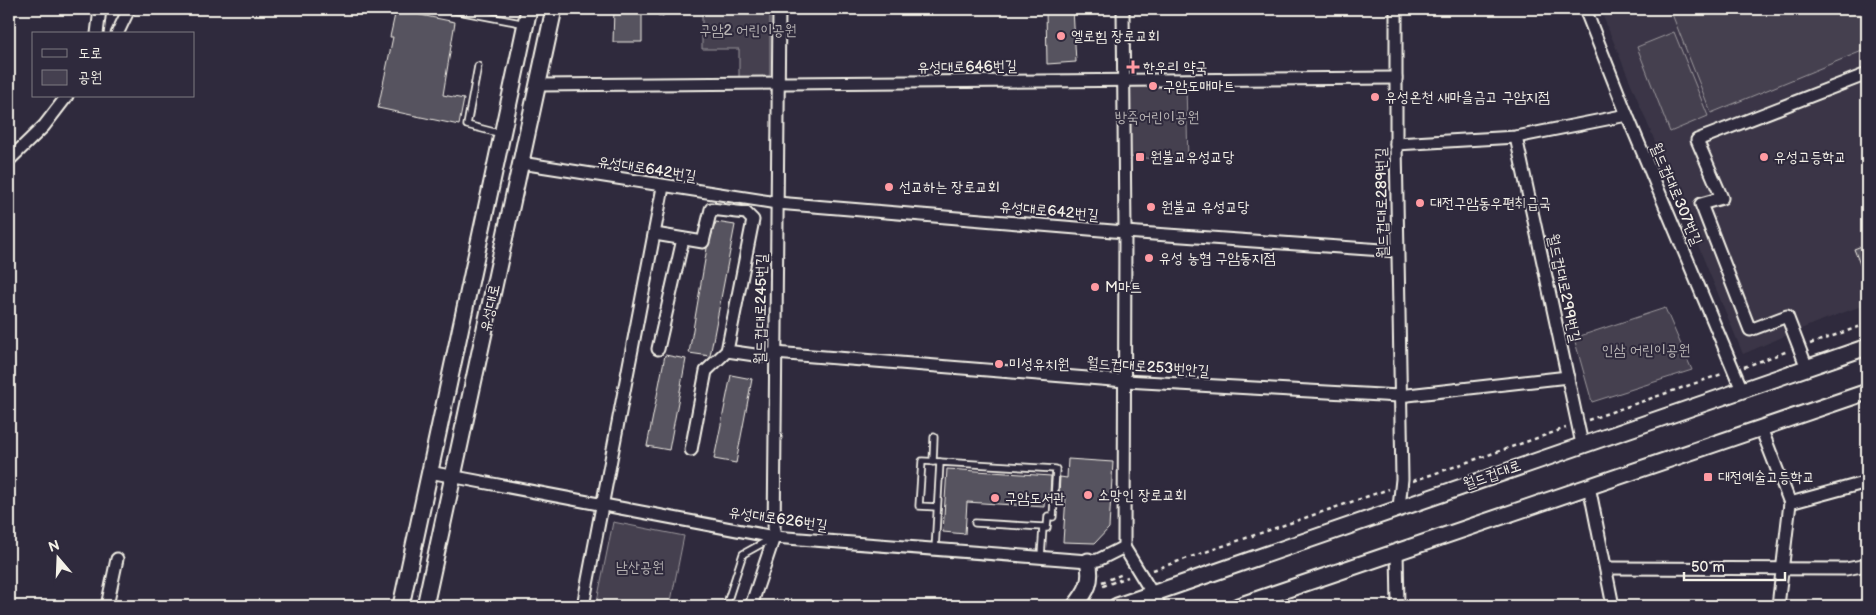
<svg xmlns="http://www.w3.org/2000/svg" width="1876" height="615" font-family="'Balsamiq Sans','Poor Story',sans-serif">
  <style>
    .built { fill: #3b3647 }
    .green { fill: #454050; stroke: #9c989c }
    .building { fill: #56525f; stroke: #f4f1e8 }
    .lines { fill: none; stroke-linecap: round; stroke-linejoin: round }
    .lane-casing { stroke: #f4f1e8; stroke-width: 9 }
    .street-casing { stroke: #f4f1e8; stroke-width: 15 }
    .secondary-casing { stroke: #f4f1e8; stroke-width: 19 }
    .path { stroke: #f4f1e8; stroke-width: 2.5; stroke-dasharray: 4 4; stroke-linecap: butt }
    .lane { stroke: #2f2a3d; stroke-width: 5.5 }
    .street { stroke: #2f2a3d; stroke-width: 11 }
    .secondary { stroke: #2f2a3d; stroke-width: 15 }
    .poi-dot { fill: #ff9aa2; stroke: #2f2a3d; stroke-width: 2 }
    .labels { text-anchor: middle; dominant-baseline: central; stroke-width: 4; stroke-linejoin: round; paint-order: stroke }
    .park-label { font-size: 15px; fill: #b7b3b3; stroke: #2f2a3d }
    .poi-label { font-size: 15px; fill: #f4f1e8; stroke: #2f2a3d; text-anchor: start }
    .street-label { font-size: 15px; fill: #f4f1e8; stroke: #2f2a3d }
  </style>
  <rect width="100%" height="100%" fill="#2f2a3d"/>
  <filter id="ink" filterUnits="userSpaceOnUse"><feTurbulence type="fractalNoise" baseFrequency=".02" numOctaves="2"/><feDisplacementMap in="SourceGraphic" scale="10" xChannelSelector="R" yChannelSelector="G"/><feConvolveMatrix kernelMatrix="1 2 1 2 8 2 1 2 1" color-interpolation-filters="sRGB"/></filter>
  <g filter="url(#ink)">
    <polygon class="built" points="1600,9 1867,9 1867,304 1815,323 1743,354"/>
    <g class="green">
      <polygon points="702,9 770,9 770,80 739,80 739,49 702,49"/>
      <polygon points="1670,9 1867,9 1867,49 1711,113"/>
      <polygon points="1674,32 1708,116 1670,132 1637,47"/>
      <polygon points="1186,86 1188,161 1130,157 1125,87"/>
      <polygon points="1665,308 1692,370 1592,402 1574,338"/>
      <polygon points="613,522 684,536 670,606 596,606"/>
    </g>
    <g class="building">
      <polygon points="614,9 642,9 642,42 613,42"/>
      <polygon points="1046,9 1073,9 1076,62 1047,64"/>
      <polygon points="396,10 455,22 443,95 464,99 459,125 378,108 393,37 390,37"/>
      <polygon points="716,222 735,225 710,356 689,353 707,248"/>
      <polygon points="1867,244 1867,282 1854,249"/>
      <polygon points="665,355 686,359 669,450 647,446"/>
      <polygon points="731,375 752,379 736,463 714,459"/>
      <polygon points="1068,459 1113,462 1109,528 1095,543 1063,542 1066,496 1059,495 1060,477 1067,478"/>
      <polygon points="947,469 1051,476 1050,495 1045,494 1044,507 967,502 965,534 943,532"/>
    </g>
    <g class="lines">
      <g class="lane-casing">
        <g id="lane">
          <polyline points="448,9 526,24"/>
          <polyline points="661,9 661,12"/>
          <polyline points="478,66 467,125 502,134"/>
          <polyline points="933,462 934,437"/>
          <polyline points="937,507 919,506 922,461 940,462"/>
          <polyline points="975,523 1043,527"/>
          <polyline points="935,550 940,462 1056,469 1053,517 1048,516 1047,528 1043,527 1041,557"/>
          <polyline points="976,605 977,606"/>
          <polyline points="726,606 743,554 772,538"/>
        </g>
      </g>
      <g class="street-casing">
        <g id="street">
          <polyline points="1123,9 1125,232 1124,547"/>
          <polyline points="1396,9 1396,144 1402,479 1399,507"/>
          <polyline points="1585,9 1627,115 1742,390"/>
          <polyline points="97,34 100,9"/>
          <polyline points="117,34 129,9"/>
          <polyline points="538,85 1396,78"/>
          <polyline points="1516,137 1582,444"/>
          <polyline points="1396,144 1516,137 1627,115"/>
          <polyline points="9,160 44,126 67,96"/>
          <polyline points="521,163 777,203 1125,232 1397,251"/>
          <polyline points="655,234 703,242 711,209 746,213 753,220 727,351 762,356 775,353 1125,381 1399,396 1568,377"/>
          <polyline points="658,349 683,239"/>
          <polyline points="1807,368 1787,316 1750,330 1701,204 1722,198 1697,140 1867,74"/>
          <polyline points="1761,428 1790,503 1778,606"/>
          <polyline points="691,450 706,371 727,351"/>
          <polyline points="429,472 774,537 1088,561 1098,560 1124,547"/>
          <polyline points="1589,486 1613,606"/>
          <polyline points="1790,503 1867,482"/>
          <polyline points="1124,547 1160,606"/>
          <polyline points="1397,551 1398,606"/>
          <polyline points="1606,568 1846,569 1867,565"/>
          <polyline points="107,606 117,559"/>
          <polyline points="583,606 663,187"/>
          <polyline points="751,606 774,537 779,9"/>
        </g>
      </g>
      <g class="secondary-casing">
        <g id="secondary">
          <polyline points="401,606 529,9"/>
          <polyline points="425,606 554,9"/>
          <path d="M1075 606C1087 591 1093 581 1088 561"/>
          <polyline points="1117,606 1867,347"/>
          <polyline points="1238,606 1867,392"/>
        </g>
      </g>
      <g class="path">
        <polyline points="1810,344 1867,324"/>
        <polyline points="1744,367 1788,351"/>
        <polyline points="1588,420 1722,374"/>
        <polyline points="1413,481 1566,428"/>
        <polyline points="1153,570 1389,489"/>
        <polyline points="1102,582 1123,574"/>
        <polyline points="1103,586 1128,577"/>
        <polyline points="1047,606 1062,601"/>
      </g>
      <use href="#lane" class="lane"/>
      <use href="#street" class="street"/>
      <use href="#secondary" class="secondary"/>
    </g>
  </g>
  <g class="poi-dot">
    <circle cx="1061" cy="36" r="5"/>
    <path d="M1130.5 59.5h5v5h5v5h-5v5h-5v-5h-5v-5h5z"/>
    <circle cx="1153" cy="86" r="5"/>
    <circle cx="1375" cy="97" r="5"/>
    <rect x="1135" y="152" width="10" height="10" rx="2.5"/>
    <circle cx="1764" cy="157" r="5"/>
    <circle cx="889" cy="187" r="5"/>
    <circle cx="1420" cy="203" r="5"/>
    <circle cx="1151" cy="207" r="5"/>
    <circle cx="1149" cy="258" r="5"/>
    <circle cx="1095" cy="287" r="5"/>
    <circle cx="999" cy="364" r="5"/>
    <rect x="1703" y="472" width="10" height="10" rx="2.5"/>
    <circle cx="1088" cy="495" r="5"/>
    <circle cx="995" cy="498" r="5"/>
  </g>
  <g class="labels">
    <g class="park-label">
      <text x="748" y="30">구암2 어린이공원</text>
      <text x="1157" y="117">방죽어린이공원</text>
      <text x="1646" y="350">인삼 어린이공원</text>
      <text x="640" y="567">남산공원</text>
    </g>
    <g class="poi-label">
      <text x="1071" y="36">엘로힘 장로교회</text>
      <text x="1143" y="67">한우리 약국</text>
      <text x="1163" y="86">구암도매마트</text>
      <text x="1385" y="97">유성온천 새마을금고 구암지점</text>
      <text x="1150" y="157">원불교유성교당</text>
      <text x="1774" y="157">유성고등학교</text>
      <text x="899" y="187">선교하는 장로교회</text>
      <text x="1430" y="203">대전구암동우편취급국</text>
      <text x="1161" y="207">원불교 유성교당</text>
      <text x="1159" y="258">유성 농협 구암동지점</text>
      <text x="1105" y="287">M마트</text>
      <text x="1009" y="364">미성유치원</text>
      <text x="1718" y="477">대전예술고등학교</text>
      <text x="1098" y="495">소망인 장로교회</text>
      <text x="1005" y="498">구암도서관</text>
    </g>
    <g class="street-label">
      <text transform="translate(967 67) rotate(-1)">유성대로646번길</text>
      <text transform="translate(647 169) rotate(9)">유성대로642번길</text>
      <text transform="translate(1676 194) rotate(67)">월드컵대로307번길</text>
      <text transform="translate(1382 203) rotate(-91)">월드컵대로289번길</text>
      <text transform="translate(1049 211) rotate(5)">유성대로642번길</text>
      <text transform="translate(1564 288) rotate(78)">월드컵대로299번길</text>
      <text transform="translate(490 308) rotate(-78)">유성대로</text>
      <text transform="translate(761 309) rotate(-89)">월드컵대로245번길</text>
      <text transform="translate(1148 367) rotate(4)">월드컵대로253번안길</text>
      <text transform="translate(1492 475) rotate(-19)">월드컵대로</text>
      <text transform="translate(778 519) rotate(8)">유성대로626번길</text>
    </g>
  </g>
  <rect width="1876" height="615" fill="none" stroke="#2f2a3d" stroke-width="30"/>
  <rect x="15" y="15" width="1846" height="585" fill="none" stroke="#f4f1e8" stroke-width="2" filter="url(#ink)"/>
  <rect x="32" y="32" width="162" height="65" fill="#2f2a3d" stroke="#7e7a81"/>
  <rect x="42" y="49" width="25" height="8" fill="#2f2a3d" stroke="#7e7a81"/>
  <text x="78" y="58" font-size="15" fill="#f4f1e8">도로</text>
  <rect x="42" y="70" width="25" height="15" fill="#454050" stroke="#7e7a81"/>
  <text x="78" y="82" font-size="15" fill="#f4f1e8">공원</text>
  <g transform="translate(58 558) rotate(341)" stroke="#2f2a3d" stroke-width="4" paint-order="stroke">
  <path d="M0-4L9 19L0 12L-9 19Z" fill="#f4f1e8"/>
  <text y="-8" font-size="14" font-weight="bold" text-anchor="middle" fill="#f4f1e8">N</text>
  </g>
  <path d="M1684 572v8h101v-8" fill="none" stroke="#f4f1e8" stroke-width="2.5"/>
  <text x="1691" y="572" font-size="15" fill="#f4f1e8" stroke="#2f2a3d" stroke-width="4" paint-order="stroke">50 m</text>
</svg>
